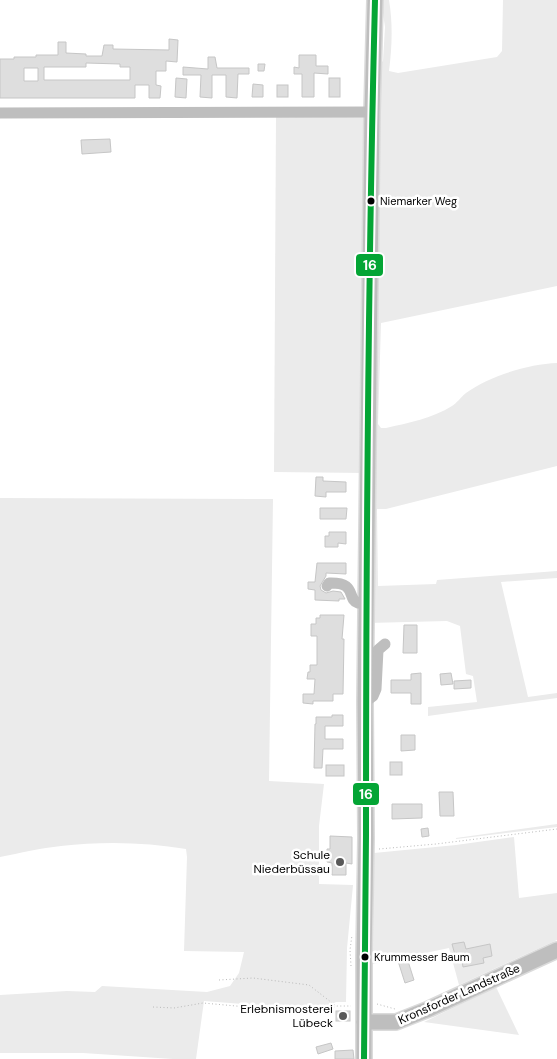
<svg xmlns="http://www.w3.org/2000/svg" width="557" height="1059" font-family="'DM Sans',sans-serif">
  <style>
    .green { fill: #ebebeb }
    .building { fill: #dedede; stroke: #c6c6c6; fill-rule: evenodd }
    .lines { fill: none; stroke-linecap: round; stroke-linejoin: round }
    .major-casing { stroke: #dbdbdb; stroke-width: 18 }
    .path { stroke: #b9b9b9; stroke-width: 1; stroke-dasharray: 1 2.5; stroke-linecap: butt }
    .minor { stroke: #bebebe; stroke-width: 11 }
    .major { stroke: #bebebe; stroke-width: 15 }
    .bus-1-casing { stroke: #fff; stroke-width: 10 }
    .bus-1 { stroke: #04a535; stroke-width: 6 }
    .bus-dot { fill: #000; stroke: #fff; stroke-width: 2 }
    .poi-dot { fill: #595959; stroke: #fff; stroke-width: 2 }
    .labels { text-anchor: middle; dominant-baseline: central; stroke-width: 5; stroke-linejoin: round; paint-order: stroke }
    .bus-label { font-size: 11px; fill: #000; stroke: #fff; text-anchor: start }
    .poi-label { font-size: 12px; fill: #000; stroke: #fff; text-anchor: end }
    .street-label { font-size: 12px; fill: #000; stroke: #fff }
    .line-badge { stroke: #fff; stroke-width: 2 }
    .badge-label { font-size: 14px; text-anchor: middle; font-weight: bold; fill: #fff }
  </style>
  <rect width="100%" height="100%" fill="#fff"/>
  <g class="green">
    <path d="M381 0H389C393 24 392 47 389 71L398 73 497 57 502 51 503 0H557V286L381 323 378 424 381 428H386C408 423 433 418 452 406 457 403 461 397 466 393 489 376 529 364 557 363V466L386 509H377L378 586 436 584 437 580 557 571V578L501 582 528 697 557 693V698L428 716V707L477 702 473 676 466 674 460 626 447 621 368 623 378 66 383 61 385 27Z"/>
    <polygon points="276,117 371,117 365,473 274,472"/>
    <path d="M0 498 273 499 269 781 324 784 319 826V884L353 885 347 948 346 1002H336L324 1008 269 1006 204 1001 196 1059H173L83 1053H0V995L67 991 95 992 102 986 207 992 230 986 239 973 244 952 184 951 187 857 186 849C146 842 102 841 61 846 41 848 20 853 0 857Z"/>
    <polygon points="557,824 557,827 456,839 456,838"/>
    <polygon points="514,837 519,898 557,893 557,940 459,985 449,948 373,964 374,853 456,845"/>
    <polygon points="496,987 519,1035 424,1022"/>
  </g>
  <g class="building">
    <path d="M169 39 178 40 177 62 166 61V71H156V85L161 86 160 98H149V85H135V98H0V59H14V57H36V55H58V42H66V53L86 54V56H102L104 45H113V49L169 50ZM86 63 120 64V67H130V80H44V67H86ZM24 68H38V81H24Z"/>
    <polygon points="299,55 316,55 316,66 328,66 328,74 314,73 314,97 302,97 302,74 294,74 294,67 299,68"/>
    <polygon points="208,57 215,57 217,68 249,68 249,74 238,74 237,98 226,97 226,75 212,75 212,98 200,97 201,75 183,75 183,67 208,69"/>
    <polygon points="258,64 265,64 264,71 258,71"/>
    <polygon points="176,78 187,79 186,98 175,97"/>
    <rect x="329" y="78" width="11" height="19"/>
    <polygon points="253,84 263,85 263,97 252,97"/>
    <rect x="277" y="85" width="11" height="12"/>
    <polygon points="110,139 111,152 82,154 81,140"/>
    <polygon points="316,477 323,477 323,481 346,482 346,492 326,492 326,497 315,496"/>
    <polygon points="320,508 347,508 346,519 320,519"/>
    <polygon points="329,532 346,532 346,544 338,543 338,547 325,547 325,536 329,536"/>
    <polygon points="317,563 346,563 346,574 326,573 326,576 320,586 321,590 326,593 333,591 341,592 345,599 339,599 339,601 315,600 315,590 308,589 308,582 315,582"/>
    <polygon points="320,615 344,615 342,639 344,639 343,694 333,694 333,701 313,701 313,704 303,703 303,694 314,694 315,679 307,679 308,672 310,672 310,665 317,665 317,636 311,636 311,624 316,624 316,618 320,618"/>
    <polygon points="404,625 417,625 417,653 403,653"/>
    <polygon points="421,673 421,704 411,704 411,693 391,693 391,680 411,680 411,674"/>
    <polygon points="451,673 453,684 441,685 440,674"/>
    <polygon points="471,680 471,688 454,689 454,681"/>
    <polygon points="332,715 343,715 343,726 325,726 325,739 343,739 343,749 323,749 322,768 314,768 315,724 316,724 316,717 332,717"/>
    <polygon points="401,735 415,735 415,750 401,751"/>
    <rect x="390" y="762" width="12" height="13"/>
    <rect x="326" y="765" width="18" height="11"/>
    <polygon points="439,792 453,792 454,816 440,816"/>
    <polygon points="392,804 422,804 422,818 392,819"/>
    <polygon points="428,828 429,836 422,837 421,829"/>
    <polygon points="330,836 352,837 352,864 346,863 346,875 332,875 332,863 327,862 327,849 330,849"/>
    <polygon points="464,942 466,949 490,944 492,956 483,958 484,963 463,967 462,961 457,962 452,944"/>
    <polygon points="407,958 414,980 405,983 398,961"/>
    <rect x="336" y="1011" width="14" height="10"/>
    <polygon points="331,1043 333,1049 318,1054 316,1047"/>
    <polygon points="353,1050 354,1059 335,1059 335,1051"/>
  </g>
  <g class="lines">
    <g class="major-casing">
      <g id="major">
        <polyline points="364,1022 396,1022 429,1009 557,950"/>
        <polyline points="364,1059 364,957 366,838 365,702 372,112 375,0"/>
      </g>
    </g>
    <g class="path">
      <polyline points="379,849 436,844 557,829"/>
      <polyline points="351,966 350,950 352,935"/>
      <polyline points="219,980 253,978 309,985 336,1006"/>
      <polyline points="377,1004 395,1009"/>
      <polyline points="153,1007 174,1008 203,1003 269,1009 324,1011 337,1006 351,1006"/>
    </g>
    <g class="minor">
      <polyline points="0,113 372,112"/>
      <path d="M327 586 329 583C358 582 346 599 358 603 361 603 364 603 367 603"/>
      <polyline points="365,702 373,696 376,689 378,650 385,644"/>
    </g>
    <use href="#major" class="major"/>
    <g class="bus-1-casing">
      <path id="bus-1" d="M364 1059C364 984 366 910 366 835 366 557 368 278 375 0"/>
    </g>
    <use href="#bus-1" class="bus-1"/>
  </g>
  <g class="bus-dot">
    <circle cx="371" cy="201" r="4.5"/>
    <circle cx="365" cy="957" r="4.5"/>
  </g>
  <g class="poi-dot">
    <circle cx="340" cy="862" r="5"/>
    <circle cx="343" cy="1016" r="5"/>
  </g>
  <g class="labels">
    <g class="bus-label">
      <text x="380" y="201">Niemarker Weg</text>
      <text x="374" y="957">Krummesser Baum</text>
    </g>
    <g class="poi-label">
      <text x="330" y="855">Schule<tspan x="330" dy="14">Niederbüssau</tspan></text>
      <text x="333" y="1009">Erlebnismosterei<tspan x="333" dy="14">Lübeck</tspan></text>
    </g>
    <g class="street-label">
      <text transform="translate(459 994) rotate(-24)">Kronsforder Landstraße</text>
    </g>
  </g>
  <g class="line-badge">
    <rect x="355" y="253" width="29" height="24" rx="5" fill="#04a535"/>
    <rect x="352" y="782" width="28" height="24" rx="5" fill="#04a535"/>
  </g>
  <g class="badge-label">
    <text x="370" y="270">16</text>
    <text x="366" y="799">16</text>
  </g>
</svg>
